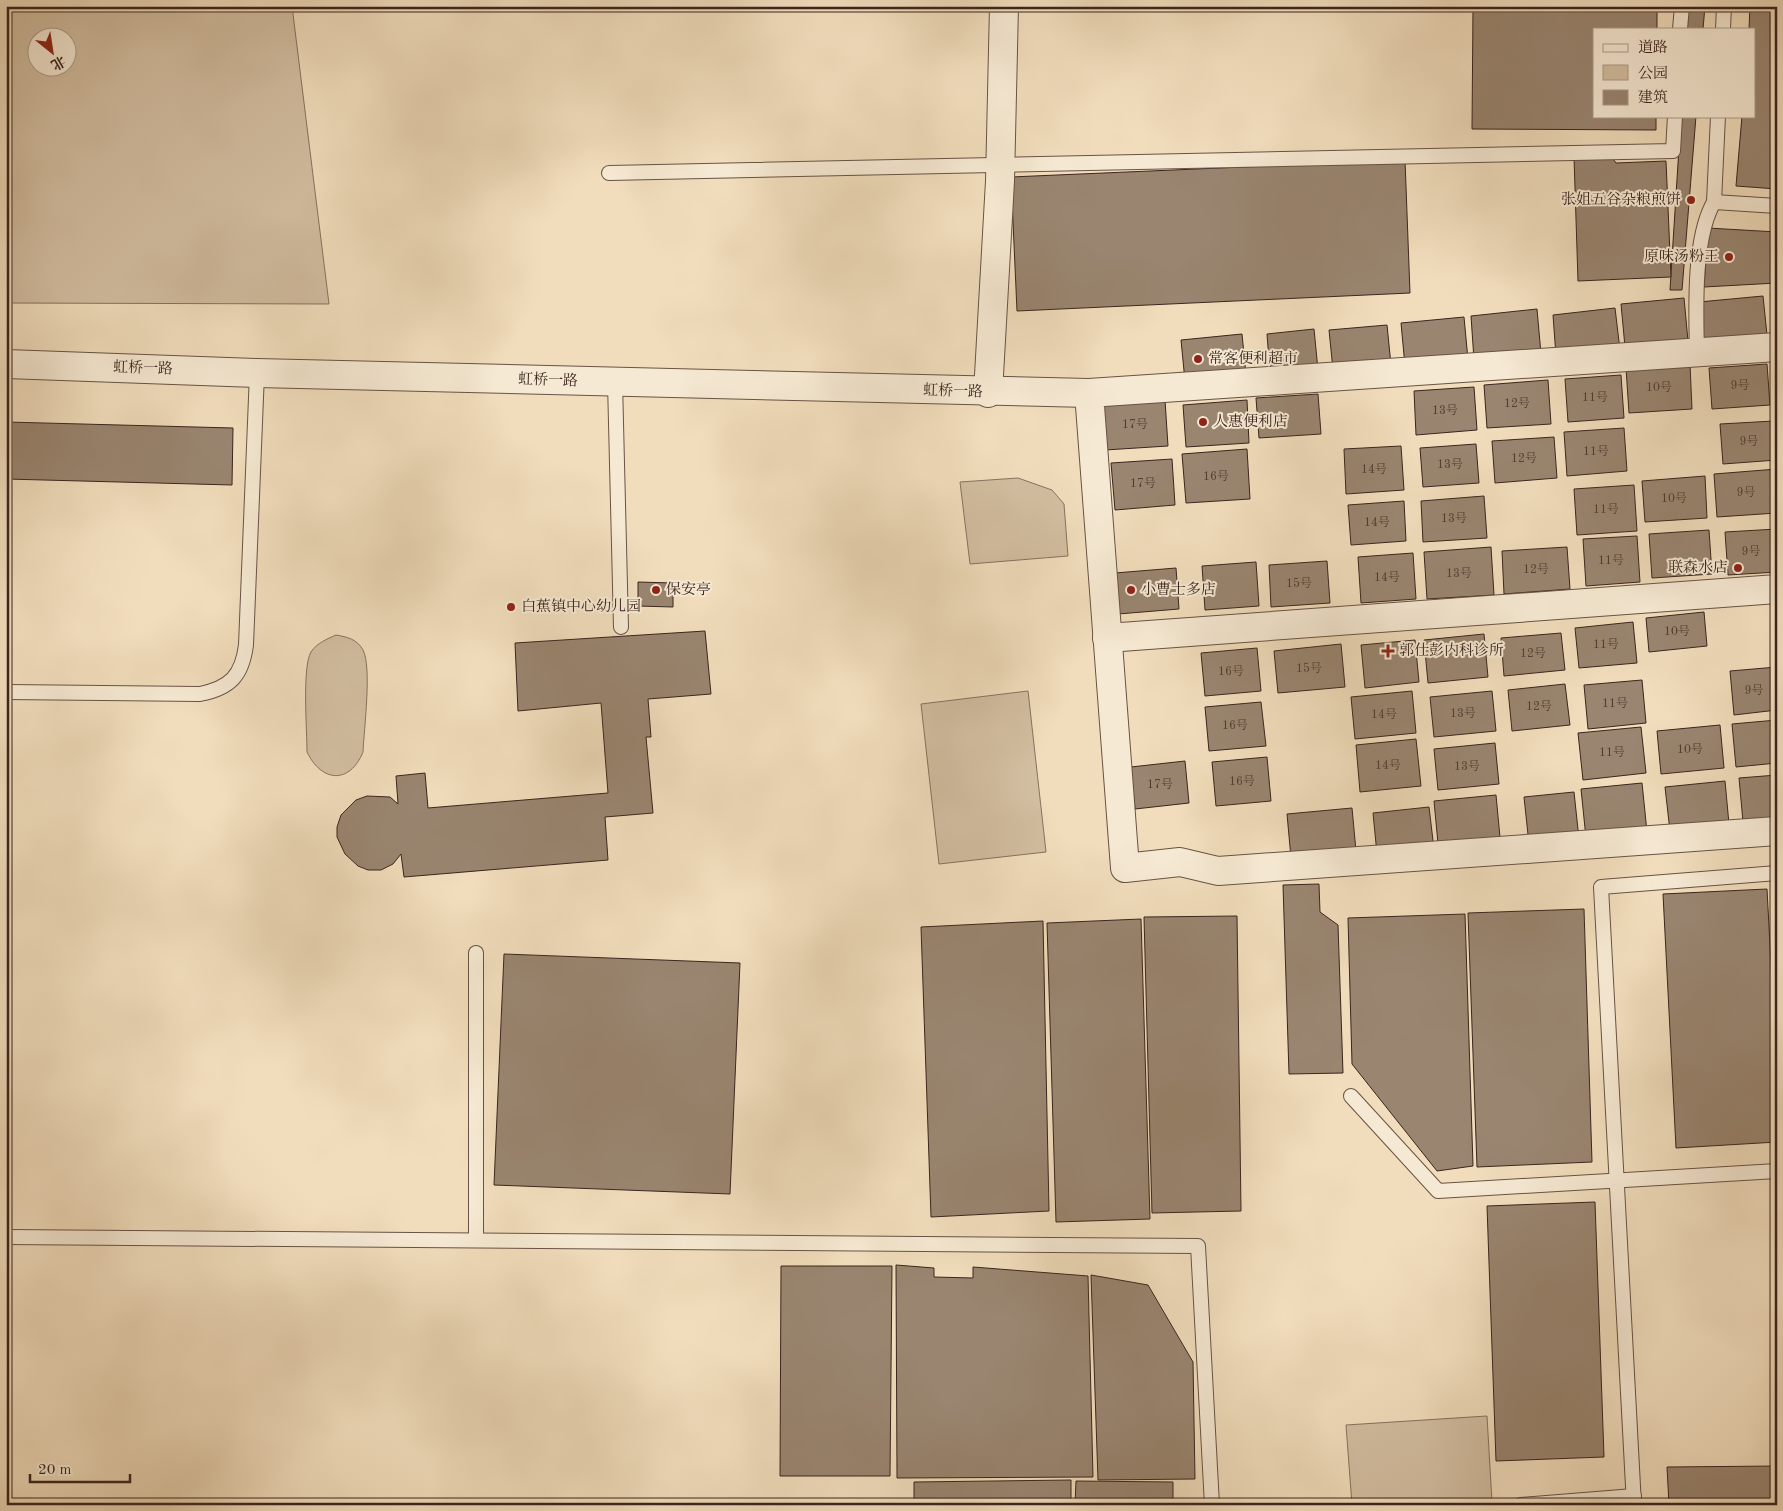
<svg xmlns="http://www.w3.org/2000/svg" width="1783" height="1511" font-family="'Old Standard TT','Noto Serif SC',serif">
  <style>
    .green { fill: #d2bea1; stroke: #867260; fill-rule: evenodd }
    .building { fill: #998570; stroke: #3a251e }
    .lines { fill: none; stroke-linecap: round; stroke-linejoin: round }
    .service-casing { stroke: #685346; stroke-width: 16 }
    .minor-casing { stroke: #685346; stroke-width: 30 }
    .tertiary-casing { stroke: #685346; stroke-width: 30 }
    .service { stroke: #f6e9d3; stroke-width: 14 }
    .minor { stroke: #f6e9d3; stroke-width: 28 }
    .tertiary { stroke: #f6e9d3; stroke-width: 28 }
    .poi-dot { fill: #8f2418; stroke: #f6e9d3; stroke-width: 2 }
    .labels { text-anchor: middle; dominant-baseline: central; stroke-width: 4; stroke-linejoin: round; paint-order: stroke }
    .number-label { font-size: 12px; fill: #523d32 }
    .poi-label { font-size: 15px; fill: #3a251e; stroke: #f6e9d3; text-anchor: start }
    .street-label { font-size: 15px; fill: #3a251e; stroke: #f6e9d3 }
  </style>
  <rect width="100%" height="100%" fill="#f1ddbc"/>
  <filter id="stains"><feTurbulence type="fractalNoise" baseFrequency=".004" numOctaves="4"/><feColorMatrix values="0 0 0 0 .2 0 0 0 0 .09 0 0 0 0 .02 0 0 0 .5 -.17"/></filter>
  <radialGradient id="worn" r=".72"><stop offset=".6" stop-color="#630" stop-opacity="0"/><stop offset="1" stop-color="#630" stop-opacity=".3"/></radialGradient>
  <g class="green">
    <path d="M6 6H292L329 304 6 303ZM38 38H68V68H38Z"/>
    <polygon points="1018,478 1052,490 1064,504 1068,556 970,564 960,482"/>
    <path d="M336 635C347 637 357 639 363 650 372 667 364 729 363 752 350 784 322 783 307 752 307 731 302 667 311 652 317 643 327 639 336 635Z"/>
    <polygon points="1028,691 1046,852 939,864 921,704"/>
    <polygon points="1487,1416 1492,1502 1448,1505 1352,1505 1346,1425"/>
  </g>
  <g class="building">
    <polygon points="1473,6 1657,6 1657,29 1594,29 1594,116 1656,116 1656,130 1472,129"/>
    <polygon points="1688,6 1705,6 1703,29 1686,29"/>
    <polygon points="1750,6 1777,6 1777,189 1736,186 1742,116 1754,116 1754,29 1749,29"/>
    <polygon points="1681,116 1696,116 1682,290 1670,290"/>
    <polygon points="1610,155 1616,163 1666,161 1671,277 1578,281 1574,157"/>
    <polygon points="1405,160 1410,293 1017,311 1011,177"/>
    <polygon points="1708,228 1777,232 1777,283 1704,287"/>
    <polygon points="1777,293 1777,339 1775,339 1771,294"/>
    <polygon points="1763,296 1767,335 1703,342 1699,302"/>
    <polygon points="1684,298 1688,341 1625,347 1621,304"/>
    <polygon points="1615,308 1620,350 1556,356 1553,315"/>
    <polygon points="1537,309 1541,354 1474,360 1471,316"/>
    <polygon points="1464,317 1468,360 1405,366 1401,323"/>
    <polygon points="1387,325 1391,365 1333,370 1329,330"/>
    <polygon points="1314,329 1318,370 1270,374 1267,334"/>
    <polygon points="1242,334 1246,375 1185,381 1181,340"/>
    <polygon points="1690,364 1692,409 1629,413 1626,368"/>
    <polygon points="1767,364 1770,405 1712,409 1709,368"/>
    <polygon points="1621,375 1624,418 1568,422 1565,379"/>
    <polygon points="1548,380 1551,424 1487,428 1484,385"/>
    <polygon points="1474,387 1477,430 1416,435 1414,391"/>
    <polygon points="1318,394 1321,434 1259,438 1256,398"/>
    <polygon points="1165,400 1168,446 1105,450 1102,405"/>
    <polygon points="1247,400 1249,443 1186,447 1183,405"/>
    <polygon points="1774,421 1777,460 1723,464 1720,424"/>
    <polygon points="6,422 233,428 232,485 6,479"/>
    <polygon points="1624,428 1627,471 1567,476 1564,432"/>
    <polygon points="1554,437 1557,478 1495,483 1492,441"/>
    <polygon points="1476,444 1479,483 1423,487 1420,448"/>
    <polygon points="1401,446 1404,490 1346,494 1344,449"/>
    <polygon points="1247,449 1250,499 1186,503 1182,454"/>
    <polygon points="1172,459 1175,505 1115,510 1111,463"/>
    <polygon points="1777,469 1777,513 1717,517 1714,474"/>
    <polygon points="1705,476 1707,518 1645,522 1642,481"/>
    <polygon points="1634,485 1637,531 1577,535 1574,489"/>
    <polygon points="1484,496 1487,538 1423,542 1421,501"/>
    <polygon points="1404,501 1406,541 1351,545 1348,505"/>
    <polygon points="1777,529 1777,572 1728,575 1725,532"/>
    <polygon points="1709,530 1712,574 1652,578 1649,534"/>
    <polygon points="1637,536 1640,582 1586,586 1583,539"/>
    <polygon points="1491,547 1494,595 1427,599 1424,552"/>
    <polygon points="1567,547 1570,589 1504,594 1502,551"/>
    <polygon points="1413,553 1416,599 1361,603 1358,557"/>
    <polygon points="1327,561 1330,603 1271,607 1269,565"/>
    <polygon points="1256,562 1259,606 1205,610 1202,566"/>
    <polygon points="1176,568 1179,609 1118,614 1115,573"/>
    <polygon points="638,582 673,583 673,607 638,606"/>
    <polygon points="1704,612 1707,646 1649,652 1646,618"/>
    <polygon points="1633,622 1637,663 1579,668 1575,628"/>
    <polygon points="705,631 711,694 648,699 651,737 646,737 653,813 605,817 608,860 404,877 401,854 393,864 381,870 368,870 358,866 345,854 337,837 337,827 341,815 356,800 367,796 390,797 398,804 396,776 425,773 428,808 608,793 601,703 518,711 515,643"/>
    <polygon points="1561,633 1565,670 1504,676 1501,638"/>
    <polygon points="1484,634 1488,677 1428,683 1424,640"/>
    <polygon points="1415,640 1419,682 1365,688 1361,645"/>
    <polygon points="1341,644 1345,687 1278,693 1274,651"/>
    <polygon points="1257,648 1261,691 1205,696 1201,653"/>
    <polygon points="1777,667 1777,710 1734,715 1730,671"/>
    <polygon points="1642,680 1646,723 1588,729 1584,685"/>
    <polygon points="1565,684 1570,725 1512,731 1508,690"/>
    <polygon points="1412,691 1416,733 1355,739 1351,697"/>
    <polygon points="1492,691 1496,731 1434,737 1430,697"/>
    <polygon points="1261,702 1266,746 1209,751 1205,707"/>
    <polygon points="1777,720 1777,763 1736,767 1732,724"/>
    <polygon points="1720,725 1724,768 1661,774 1657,731"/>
    <polygon points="1641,727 1646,773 1583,780 1578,733"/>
    <polygon points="1416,739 1421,786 1360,792 1356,745"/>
    <polygon points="1495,743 1499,784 1438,790 1434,749"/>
    <polygon points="1267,757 1271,801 1216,806 1212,762"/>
    <polygon points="1185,761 1189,803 1135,809 1131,767"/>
    <polygon points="1777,775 1777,819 1743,822 1739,778"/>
    <polygon points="1725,781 1729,824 1670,831 1665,787"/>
    <polygon points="1642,783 1647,832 1586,838 1581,789"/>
    <polygon points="1574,792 1579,839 1529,844 1524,797"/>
    <polygon points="1496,795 1501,848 1439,854 1434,801"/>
    <polygon points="1429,807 1434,849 1377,854 1373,813"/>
    <polygon points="1352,808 1356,851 1291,858 1287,814"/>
    <polygon points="1319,884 1320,912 1338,925 1343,1073 1289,1074 1283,885"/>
    <polygon points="1767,889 1777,1076 1777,1142 1676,1148 1663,894"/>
    <polygon points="1584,909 1592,1162 1477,1167 1468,913"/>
    <polygon points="1465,914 1473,1166 1437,1171 1352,1064 1348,918"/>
    <polygon points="1237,916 1241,1211 1152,1213 1144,917"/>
    <polygon points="1141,919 1150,1219 1056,1222 1047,923"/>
    <polygon points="1043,921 1049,1211 931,1217 921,927"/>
    <polygon points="504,954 740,963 730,1194 494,1185"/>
    <polygon points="1595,1202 1604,1457 1496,1461 1487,1206"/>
    <polygon points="896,1265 934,1268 934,1277 973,1278 973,1267 1088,1276 1093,1477 897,1478"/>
    <polygon points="781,1266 892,1266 890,1476 780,1476"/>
    <polygon points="1091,1275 1148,1285 1193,1362 1195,1479 1098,1480"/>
    <polygon points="1777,1466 1777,1505 1669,1505 1667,1467"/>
    <polygon points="1071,1480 1071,1505 914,1505 914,1482"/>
    <polygon points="1076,1481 1173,1482 1173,1505 1075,1505"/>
  </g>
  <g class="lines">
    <g class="service-casing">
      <g id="service">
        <polyline points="1680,29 1682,6"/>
        <polyline points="1723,29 1724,6"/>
        <polyline points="1718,116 1714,202 1777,206"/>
        <polyline points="609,173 1673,151 1675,116"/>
        <path d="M1697 353C1696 311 1693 238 1714 202"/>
        <polyline points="615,382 621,627"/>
        <path d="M6 692 200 694C230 688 242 676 246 645L257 373"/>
        <polyline points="476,953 476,1240"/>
        <polyline points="1351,1096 1438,1191 1777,1171"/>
        <polyline points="6,1237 1198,1246 1212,1505"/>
        <polyline points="1521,1505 1634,1496"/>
        <polyline points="1634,1505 1601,887 1777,873"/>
      </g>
    </g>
    <g class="minor-casing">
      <g id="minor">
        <polyline points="1777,347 1089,393 1125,868 1180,862 1218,871 1777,831"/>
        <polyline points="988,393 1000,181 1004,6"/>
        <polyline points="1107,638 1777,589"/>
      </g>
    </g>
    <g class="tertiary-casing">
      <polyline id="tertiary" points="6,364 257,373 1089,393"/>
    </g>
    <use href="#service" class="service"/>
    <use href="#minor" class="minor"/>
    <use href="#tertiary" class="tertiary"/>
  </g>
  <g class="poi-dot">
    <circle cx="1691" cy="200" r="5"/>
    <circle cx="1729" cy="257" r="5"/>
    <circle cx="1198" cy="359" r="5"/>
    <circle cx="1203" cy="422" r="5"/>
    <circle cx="1738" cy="568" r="5"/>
    <circle cx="656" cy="590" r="5"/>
    <circle cx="1131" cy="590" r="5"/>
    <circle cx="511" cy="607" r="5"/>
    <path d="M1385.5 643.5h5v5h5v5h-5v5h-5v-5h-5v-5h5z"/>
  </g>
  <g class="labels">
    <g class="number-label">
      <text x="1740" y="386">9号</text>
      <text x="1659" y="388">10号</text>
      <text x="1595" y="398">11号</text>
      <text x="1517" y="404">12号</text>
      <text x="1445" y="411">13号</text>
      <text x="1135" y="425">17号</text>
      <text x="1749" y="442">9号</text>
      <text x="1596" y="452">11号</text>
      <text x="1524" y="459">12号</text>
      <text x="1450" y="465">13号</text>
      <text x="1374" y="470">14号</text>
      <text x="1216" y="477">16号</text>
      <text x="1143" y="484">17号</text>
      <text x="1746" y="493">9号</text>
      <text x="1674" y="499">10号</text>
      <text x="1606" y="510">11号</text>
      <text x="1454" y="519">13号</text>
      <text x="1377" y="523">14号</text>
      <text x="1751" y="552">9号</text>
      <text x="1611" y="561">11号</text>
      <text x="1536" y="570">12号</text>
      <text x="1459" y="574">13号</text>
      <text x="1387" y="578">14号</text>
      <text x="1299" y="584">15号</text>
      <text x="1677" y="632">10号</text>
      <text x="1606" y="645">11号</text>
      <text x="1533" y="654">12号</text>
      <text x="1309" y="669">15号</text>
      <text x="1231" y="672">16号</text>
      <text x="1754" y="691">9号</text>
      <text x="1615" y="704">11号</text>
      <text x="1539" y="707">12号</text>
      <text x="1463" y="714">13号</text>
      <text x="1384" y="715">14号</text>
      <text x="1235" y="726">16号</text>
      <text x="1690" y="750">10号</text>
      <text x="1612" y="753">11号</text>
      <text x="1388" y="766">14号</text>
      <text x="1467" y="767">13号</text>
      <text x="1242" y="782">16号</text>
      <text x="1160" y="785">17号</text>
    </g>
    <g class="poi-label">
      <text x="1681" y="200" text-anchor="end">张姐五谷杂粮煎饼</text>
      <text x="1719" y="257" text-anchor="end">原味汤粉王</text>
      <text x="1208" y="359">常客便利超市</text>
      <text x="1213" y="422">人惠便利店</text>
      <text x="1728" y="568" text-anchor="end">联森水店</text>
      <text x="666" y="590">保安亭</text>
      <text x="1141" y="590">小曹士多店</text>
      <text x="521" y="607">白蕉镇中心幼儿园</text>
      <text x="1399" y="651">郭仕彭内科诊所</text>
    </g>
    <g class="street-label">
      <text transform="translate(143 369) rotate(2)">虹桥一路</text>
      <text transform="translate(548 381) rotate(2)">虹桥一路</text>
      <text transform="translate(953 392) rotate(2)">虹桥一路</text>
    </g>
  </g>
  <rect width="1783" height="1511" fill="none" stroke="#f1ddbc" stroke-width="25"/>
  <rect x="8" y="8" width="1768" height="1496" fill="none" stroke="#3a251e" stroke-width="2.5"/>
  <rect x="12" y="12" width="1758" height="1486" fill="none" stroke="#3a251e"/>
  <rect x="1593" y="28" width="162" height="90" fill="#f6e9d3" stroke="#ab9b8b"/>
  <rect x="1603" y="44" width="25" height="8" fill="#f6e9d3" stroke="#ab9b8b"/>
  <text x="1638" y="52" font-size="15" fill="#3a251e">道路</text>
  <rect x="1603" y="65" width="25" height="15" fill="#d2bea1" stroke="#ab9b8b"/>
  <text x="1638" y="78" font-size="15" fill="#3a251e">公园</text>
  <rect x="1603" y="90" width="25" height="15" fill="#998570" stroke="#ab9b8b"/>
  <text x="1638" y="102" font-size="15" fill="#3a251e">建筑</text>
  <g transform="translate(52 52) rotate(150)"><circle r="24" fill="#f6e9d3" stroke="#ab9b8b"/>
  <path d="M0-4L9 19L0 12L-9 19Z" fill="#8f2418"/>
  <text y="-8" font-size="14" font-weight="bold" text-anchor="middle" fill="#3a251e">北</text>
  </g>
  <path d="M30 1474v8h100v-8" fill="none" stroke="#3a251e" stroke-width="2.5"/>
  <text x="38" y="1474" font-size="15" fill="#3a251e" stroke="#f6e9d3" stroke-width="4" paint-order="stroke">20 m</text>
  <rect width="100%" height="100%" filter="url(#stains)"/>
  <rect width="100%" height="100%" fill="url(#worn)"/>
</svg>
